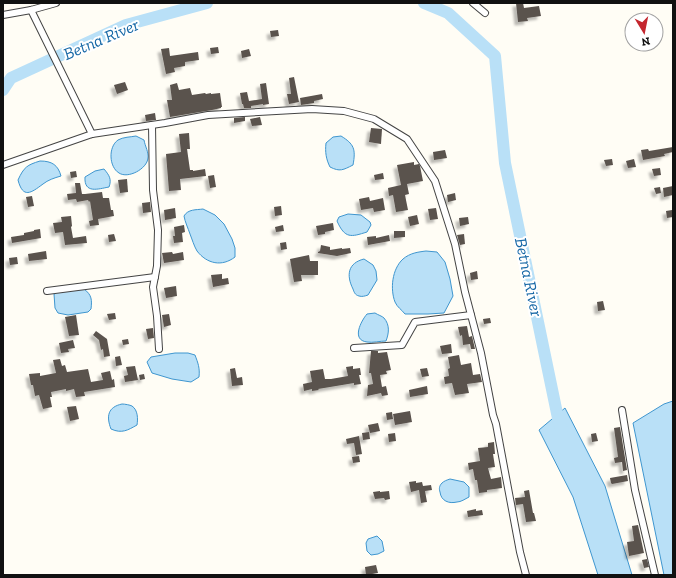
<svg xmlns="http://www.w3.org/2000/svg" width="676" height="578" font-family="'Zilla Slab',serif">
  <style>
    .water { fill: #b9e0f7; stroke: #3f96cf }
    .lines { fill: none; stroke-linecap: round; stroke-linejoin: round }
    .river { stroke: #b9e0f7; stroke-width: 12 }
    .building { fill: #5a524d; filter: url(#shadow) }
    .street-casing { stroke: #444; stroke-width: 8 }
    .street { stroke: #fff; stroke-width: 6 }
    .labels { text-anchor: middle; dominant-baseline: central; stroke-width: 4; stroke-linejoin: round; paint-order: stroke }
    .water-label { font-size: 17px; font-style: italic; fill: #1768a6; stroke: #fff }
  </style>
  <defs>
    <filter id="shadow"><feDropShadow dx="-3.5" dy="3.5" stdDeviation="1" flood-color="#0004"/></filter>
  </defs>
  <rect width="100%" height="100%" fill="#fffdf5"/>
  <g class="water">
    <path d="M136 136 144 140C145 146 149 153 148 158 147 169 128 179 119 173 109 167 108 147 118 140 123 137 131 137 136 136Z"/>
    <path d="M341 136C354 144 356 149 353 165 343 170 340 172 330 167 326 159 325 152 326 143L333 137Z"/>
    <path d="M40 161C52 161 58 165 61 176 54 178 48 180 43 184 31 193 23 199 18 180 24 167 27 165 40 161Z"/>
    <path d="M104 169C109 175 112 179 109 187 98 189 84 194 85 177L95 171Z"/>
    <path d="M203 209 215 215 224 224 232 239 235 248V257C222 267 207 264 197 251 194 246 192 239 190 234 188 228 185 222 184 216 188 209 196 210 203 209Z"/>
    <path d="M348 214 361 215 370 222 371 225 367 232C351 237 345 239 337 221L339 217Z"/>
    <path d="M426 251 437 252 445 262 450 279 453 296 444 313 428 314H405C402 310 397 307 395 302 390 289 392 269 403 259 410 253 418 252 426 251Z"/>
    <path d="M364 259 373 265 376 271 377 280 368 295C365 296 362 297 359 296 355 295 354 292 353 289 346 275 348 263 364 259Z"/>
    <path d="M84 289C92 295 92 300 91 309L88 312 68 315 58 313 55 308 54 294 59 291Z"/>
    <path d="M375 313C378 315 382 316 384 318 390 325 389 333 386 341 380 341 373 343 367 342 351 340 361 321 367 314Z"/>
    <path d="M175 353H188L195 355C198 363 200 368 199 377L191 382 172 379 152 373 147 362 151 357Z"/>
    <polygon points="673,401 673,575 664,575 633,423 664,404"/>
    <path d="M122 404C125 404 130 405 132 406 138 410 138 419 137 425 128 430 122 434 111 429 106 416 108 407 122 404Z"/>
    <polygon points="565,408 605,486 632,575 598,575 573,497 539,430"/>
    <path d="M450 479 464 482 469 487V497C465 499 461 502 457 502 449 504 441 501 440 492 439 489 439 486 442 483 444 481 447 480 450 479Z"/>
    <polygon points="377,536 382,541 384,551 378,554 371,555 367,551 366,543 368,539"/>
  </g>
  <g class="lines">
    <g class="river">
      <polyline points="424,3 448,13 495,56 505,163 559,423 562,430"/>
      <polyline points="3,90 11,78 126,25 207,3"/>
    </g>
  </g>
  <g class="building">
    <polygon points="516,3 523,3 524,8 539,6 541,16 527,18 528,21 518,22"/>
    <polygon points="278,30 279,36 271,37 270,31"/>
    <polygon points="218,47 219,53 211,54 210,48"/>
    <polygon points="169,48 170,56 198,52 199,60 185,62 185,66 174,68 175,72 166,74 161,49"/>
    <polygon points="249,49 251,56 242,58 241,51"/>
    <polygon points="294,77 299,102 289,104 287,94 291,94 289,78"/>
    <polygon points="125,82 128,90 117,94 114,85"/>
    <polygon points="177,83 179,90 190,88 192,95 205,93 206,94 211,93 211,94 220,93 222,107 221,107 221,108 212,110 170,117 167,100 172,100 170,85"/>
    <polygon points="266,83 269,104 263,105 263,104 251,106 251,108 244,108 243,104 242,104 240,93 247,92 249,101 262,99 260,84"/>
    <polygon points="322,94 323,99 314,101 314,103 301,105 300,98"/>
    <polygon points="155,113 156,120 146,121 145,115"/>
    <polygon points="245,117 245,121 234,123 234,118"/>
    <polygon points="260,117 262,125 252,126 250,119"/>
    <polygon points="371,128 382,129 381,144 369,142"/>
    <polygon points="189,133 190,149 187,149 190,170 193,170 193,171 205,169 206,176 180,179 181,190 169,191 166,154 181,152 179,134"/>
    <polygon points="673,147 673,152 664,154 665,156 643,160 641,150 648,149 649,151"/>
    <polygon points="445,150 447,158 434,160 433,152"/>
    <polygon points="612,159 613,165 606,166 604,160"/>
    <polygon points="634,159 636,167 628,168 626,161"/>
    <polygon points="414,162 414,165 419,164 420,166 423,181 407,184 409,194 405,195 408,210 396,212 393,195 389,196 388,188 401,185 397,165"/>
    <polygon points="660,168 661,175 654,176 652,169"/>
    <polygon points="76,171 77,177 71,178 70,172"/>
    <polygon points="383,173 384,179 375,180 374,175"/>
    <polygon points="214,175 216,187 210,188 208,176"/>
    <polygon points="127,179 128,192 120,193 118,180"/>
    <polygon points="75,183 80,183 82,194 85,194 102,192 103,198 109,198 111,210 113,210 114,216 98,219 99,225 90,226 89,221 93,220 90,201 89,202 88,200 77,202 76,199 68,200 67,194 76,193"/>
    <polygon points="673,186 673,195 664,197 663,188"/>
    <polygon points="660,187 661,193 656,194 654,188"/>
    <polygon points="455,193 456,200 448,202 447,195"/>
    <polygon points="32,196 34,206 28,207 26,197"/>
    <polygon points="369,197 370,201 383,198 385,210 374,212 373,208 361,210 359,199"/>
    <polygon points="150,202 151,212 143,213 142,203"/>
    <polygon points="281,206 282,215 275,216 274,207"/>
    <polygon points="175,208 176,218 165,220 164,210"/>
    <polygon points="436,208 438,219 430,220 428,209"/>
    <polygon points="672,210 673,217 667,218 666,211"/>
    <polygon points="417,215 419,224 410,226 408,217"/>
    <polygon points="71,216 72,226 71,227 73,238 86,236 87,243 65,245 63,232 55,233 53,223 62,222 61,217"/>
    <polygon points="468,217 469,224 460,226 459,218"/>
    <polygon points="333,223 334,230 325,232 325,234 318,235 316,226"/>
    <polygon points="184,225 185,232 182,233 183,242 174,243 173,236 175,236 174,227"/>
    <polygon points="283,225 284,231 276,232 275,227"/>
    <polygon points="40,229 41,238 12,243 11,237 24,235 24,233 34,231 34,230"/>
    <polygon points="394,231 405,231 405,237 394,238"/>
    <polygon points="114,234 116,241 109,242 108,235"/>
    <polygon points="464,234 465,244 460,245 457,235"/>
    <polygon points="389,235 390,241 368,245 367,237 376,236 376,238"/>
    <polygon points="286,242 287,249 281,250 280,243"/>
    <polygon points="321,245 330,247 330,250 342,248 342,249 350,248 351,253 337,256 318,253 318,252 320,251"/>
    <polygon points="46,251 47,259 29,261 28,254"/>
    <polygon points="172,252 173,254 183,252 184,260 164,263 162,253"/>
    <polygon points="309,255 310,261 318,261 318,275 301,275 302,281 294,282 290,259"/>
    <polygon points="17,257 18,264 10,265 9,258"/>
    <polygon points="477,271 478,279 471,280 470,273"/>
    <polygon points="222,274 222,279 228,278 229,284 213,287 211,275"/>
    <polygon points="176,286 177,296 166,298 164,288"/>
    <polygon points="603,301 605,310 598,311 597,302"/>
    <polygon points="115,313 116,319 109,320 107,314"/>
    <polygon points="169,314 171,325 164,327 162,315"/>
    <polygon points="76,315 79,335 69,336 65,317"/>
    <polygon points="490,318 491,323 484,324 483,319"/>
    <polygon points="467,326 469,337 472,336 475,349 471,349 470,344 463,345 462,335 460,336 458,327"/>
    <polygon points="153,328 154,338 148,339 146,329"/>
    <polygon points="96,331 107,339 110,356 104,357 103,349 101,350 99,340 93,335"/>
    <polygon points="128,339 129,344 123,345 122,340"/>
    <polygon points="73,340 75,348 68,349 69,352 61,353 59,343"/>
    <polygon points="451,344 452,353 442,354 440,346"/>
    <polygon points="371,351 378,351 378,353 387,352 391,370 386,371 387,374 380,375 382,387 386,386 388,395 382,396 381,393 367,396 368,385 373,384 371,373 369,373"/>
    <polygon points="459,355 461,365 471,363 473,375 480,374 482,382 467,384 469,393 455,395 452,383 445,384 444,377 449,376 448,369 450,368 448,357"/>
    <polygon points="120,356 122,365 116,366 115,357"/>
    <polygon points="60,359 62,366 65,365 67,372 88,369 91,382 103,380 101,373 110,371 112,380 114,379 115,387 84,392 85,396 76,397 74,389 66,391 66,389 51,392 52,397 50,397 52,407 43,409 39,395 35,396 33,385 31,385 29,374 40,373 40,376 56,373 53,360"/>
    <polygon points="135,366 138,380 125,382 124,376 128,375 126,367"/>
    <polygon points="353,366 353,369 360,368 361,375 359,375 361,384 354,385 354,383 318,389 319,390 312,391 312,389 304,391 303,384 312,382 310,371 323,369 325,379 331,379 348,376 346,367"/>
    <polygon points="235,368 237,378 242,377 243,385 232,386 230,369"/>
    <polygon points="427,368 429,376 422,377 420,369"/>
    <polygon points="144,374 145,379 140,380 139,375"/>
    <polygon points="427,386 428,394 410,397 409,390"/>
    <polygon points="76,406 79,419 70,421 67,407"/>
    <polygon points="410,411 412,422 395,425 393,414"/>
    <polygon points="392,412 393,419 387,420 386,413"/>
    <polygon points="378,423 380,431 370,433 368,425"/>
    <polygon points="620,427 627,470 623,471 622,462 615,463 614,458 618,457 614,428"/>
    <polygon points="369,432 370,439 363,440 362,433"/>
    <polygon points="395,433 396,441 389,442 388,434"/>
    <polygon points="596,433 598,441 592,442 591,434"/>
    <polygon points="359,436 362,454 356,455 354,443 347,444 346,439"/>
    <polygon points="494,442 495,454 493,454 495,467 488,468 491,479 501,477 502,488 487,490 487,492 479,493 477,480 475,480 473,469 469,470 468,463 480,461 478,448 488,447 488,443"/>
    <polygon points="359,456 360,462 353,463 352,457"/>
    <polygon points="627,475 628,481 612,484 611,483 610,478"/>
    <polygon points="416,481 416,483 422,482 423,486 431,485 432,490 425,491 427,502 421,503 419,490 411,492 409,482"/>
    <polygon points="529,490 533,513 534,513 536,521 526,522 523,504 516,505 515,498 525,497 524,491"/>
    <polygon points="380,491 380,492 389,491 390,499 385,500 384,498 375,499 373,492"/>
    <polygon points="476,509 476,511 482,510 483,515 468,517 467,511"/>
    <polygon points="638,525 644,553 629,556 627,542 634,541 632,526"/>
    <polygon points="647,559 649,567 644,568 642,560"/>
    <polygon points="376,565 378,573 366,575 365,567"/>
  </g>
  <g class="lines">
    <g class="street-casing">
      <g id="street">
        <polyline points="473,3 485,13"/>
        <polyline points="31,10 92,134"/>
        <polyline points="3,15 31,10 56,3"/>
        <polyline points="152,125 153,190 158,230 157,266 153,287 157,316 159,349"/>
        <polyline points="3,165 92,134 165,123 208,115 312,109 344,111 374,119 407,139 435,181 455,244 465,292 481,353 493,415 496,424 520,552 526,575"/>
        <polyline points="47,291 155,277"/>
        <polyline points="354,348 402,345 415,322 471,315"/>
        <polyline points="622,410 635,490 655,575"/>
      </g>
    </g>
    <use href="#street" class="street"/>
  </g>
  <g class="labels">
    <g class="water-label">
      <text transform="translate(101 39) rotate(-23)">Betna River</text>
      <text transform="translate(529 277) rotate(78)">Betna River</text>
    </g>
  </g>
  <rect width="676" height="578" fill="none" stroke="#111111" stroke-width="8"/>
  <g transform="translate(644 32) rotate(170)"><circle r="19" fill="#ffffff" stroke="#a0a0a0"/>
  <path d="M0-3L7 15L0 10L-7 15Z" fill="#c4262e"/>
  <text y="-6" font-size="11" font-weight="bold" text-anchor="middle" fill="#111111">N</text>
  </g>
</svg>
